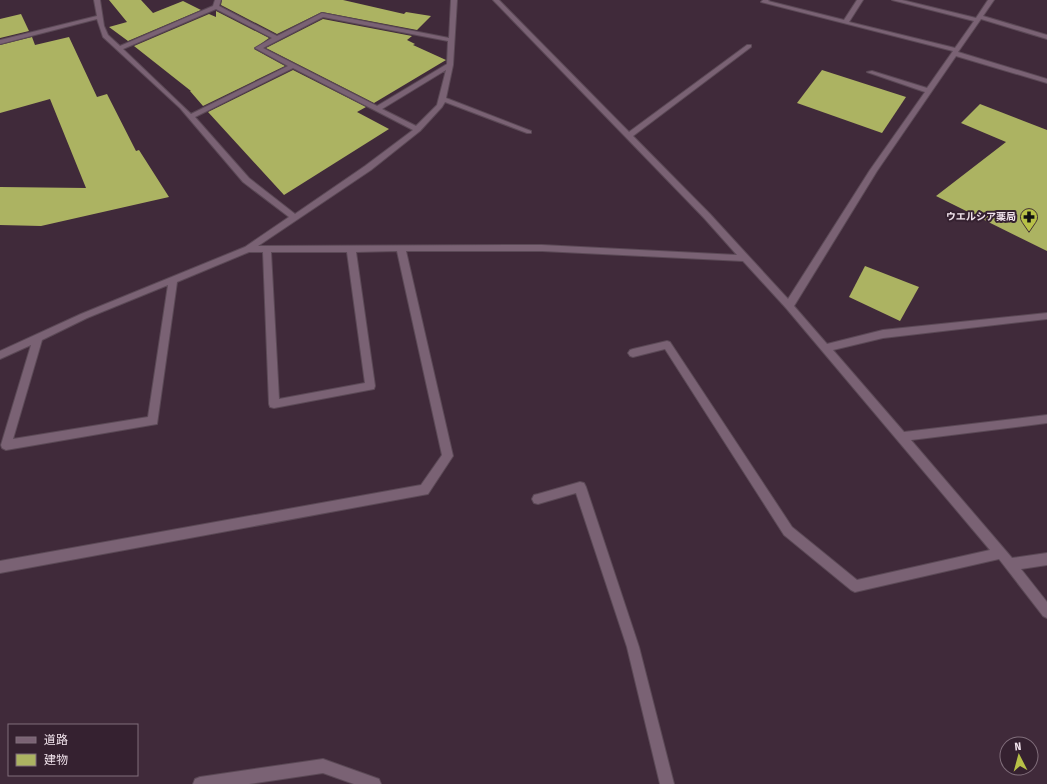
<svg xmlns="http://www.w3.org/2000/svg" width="1047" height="784" font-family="'Fira Sans Condensed','Noto Sans JP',sans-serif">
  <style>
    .building { fill: #acb362 }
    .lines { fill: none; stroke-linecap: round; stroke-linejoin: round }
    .minor-casing { stroke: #5b4956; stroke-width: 2 }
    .minor { fill: #7a6274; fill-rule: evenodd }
    .labels { text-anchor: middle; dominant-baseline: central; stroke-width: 4; stroke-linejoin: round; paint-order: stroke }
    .far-poi-label { font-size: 10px; font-weight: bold; fill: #f0e2eb; stroke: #352130; text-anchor: end }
  </style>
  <rect width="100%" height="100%" fill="#402a3a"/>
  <g class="building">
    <polygon points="109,0 141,0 153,13 183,1 201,10 128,41 109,27 127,22"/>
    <polygon points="222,0 343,0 404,14 406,12 431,16 417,30 322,12 277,34 221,5"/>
    <polygon points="216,11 269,38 254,49 285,66 203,106 190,91 191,91 134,46 209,14 216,17"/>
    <polygon points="21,14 29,31 0,38 0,19"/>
    <polygon points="323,19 412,36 407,40 415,44 413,45 446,60 374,103 266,48"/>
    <polygon points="32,37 35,45 69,37 97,97 107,94 136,151 139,150 169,197 41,226 0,225 0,187 86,188 50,99 0,113 0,45"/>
    <polygon points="293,70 366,107 357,112 389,129 284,195 208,112"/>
    <polygon points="822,70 906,97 882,133 797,103"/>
    <polygon points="980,104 1047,130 1047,251 936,196 1006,142 961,123"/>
    <polygon points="865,266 919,287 900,321 849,297"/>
  </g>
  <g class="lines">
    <g class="minor-casing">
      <g id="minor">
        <path d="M94 0H100L104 26 108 35 120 46 213 6 215 0H221L219 6 277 36 322 13 449 38 451 0H457L453 65 446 98 531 131V133H527L445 102 442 107 420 131 371 170 258 246 542 245 737 255 704 218 493 0H499L629 132 747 45H751V47L633 136 710 214 788 299 870 170 925 92 867 72 872 71 927 88 953 51 761 2 763 0H769L768 1 844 20 857 0H863L849 22 955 48 974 21 892 0H902L976 18 988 0H994L983 16 1047 35V39L981 19 958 52 1047 79V83L956 56 877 171 794 306 827 344 883 330 1047 313V319L883 338 833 350 904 432 1047 415V423L911 440 1012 558 1047 553V565L1021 569 1047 602V618L1043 616 999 559 855 592 851 590 784 535 665 349 633 357 630 356 628 353 630 350 633 349 667 341 670 342 792 527 857 580 990 550 786 308 743 261 542 251H406L453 456 428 494 0 573V561L421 485 442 455 397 251 356 252 375 386 374 389 274 408 270 407 269 404 263 252H249L177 282 157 424 6 450 2 448 1 445 31 345 0 359V351L81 314 245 247 289 217 243 182 180 108 103 37 97 19 0 44V40L97 16ZM216 9 272 38 255 48 288 66 191 114 123 49ZM323 17 448 41 447 64 377 106 263 48ZM293 68 413 130 365 166 295 214 249 178 195 117ZM446 70 437 105 416 126 382 109ZM271 252H347L365 383 279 399ZM168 285 148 417 13 439 42 340 87 318Z"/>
        <polygon points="580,482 584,483 586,487 639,647 674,784 660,784 627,647 576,493 538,504 534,503 532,499 534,495 538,494"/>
        <polygon points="323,759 379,779 381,784 354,784 323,773 249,784 193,784 195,779 200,777"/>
      </g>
    </g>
    <use href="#minor" class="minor"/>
  </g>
  <defs>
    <g id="pharmacy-pin" transform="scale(0.9)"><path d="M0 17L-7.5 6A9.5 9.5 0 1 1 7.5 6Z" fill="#b8c147" stroke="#352130"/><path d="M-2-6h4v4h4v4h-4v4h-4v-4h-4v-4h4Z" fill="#111"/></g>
  </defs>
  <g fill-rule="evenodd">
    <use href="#pharmacy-pin" x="1029" y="217"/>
  </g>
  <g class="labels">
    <g class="far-poi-label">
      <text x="1016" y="217">ウエルシア薬局</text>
    </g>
  </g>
  <rect x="8" y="724" width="130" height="52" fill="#352130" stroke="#806e7b"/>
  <rect x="16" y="737" width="20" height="6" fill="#7a6274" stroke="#806e7b"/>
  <text x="44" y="744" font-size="12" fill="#f0e2eb">道路</text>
  <rect x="16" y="754" width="20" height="12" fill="#acb362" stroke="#806e7b"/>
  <text x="44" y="764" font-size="12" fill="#f0e2eb">建物</text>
  <g transform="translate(1019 756) rotate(354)"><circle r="19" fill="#352130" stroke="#806e7b"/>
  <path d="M0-3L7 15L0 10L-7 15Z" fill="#b8c147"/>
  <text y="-6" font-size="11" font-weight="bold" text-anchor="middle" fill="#f0e2eb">N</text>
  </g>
</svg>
